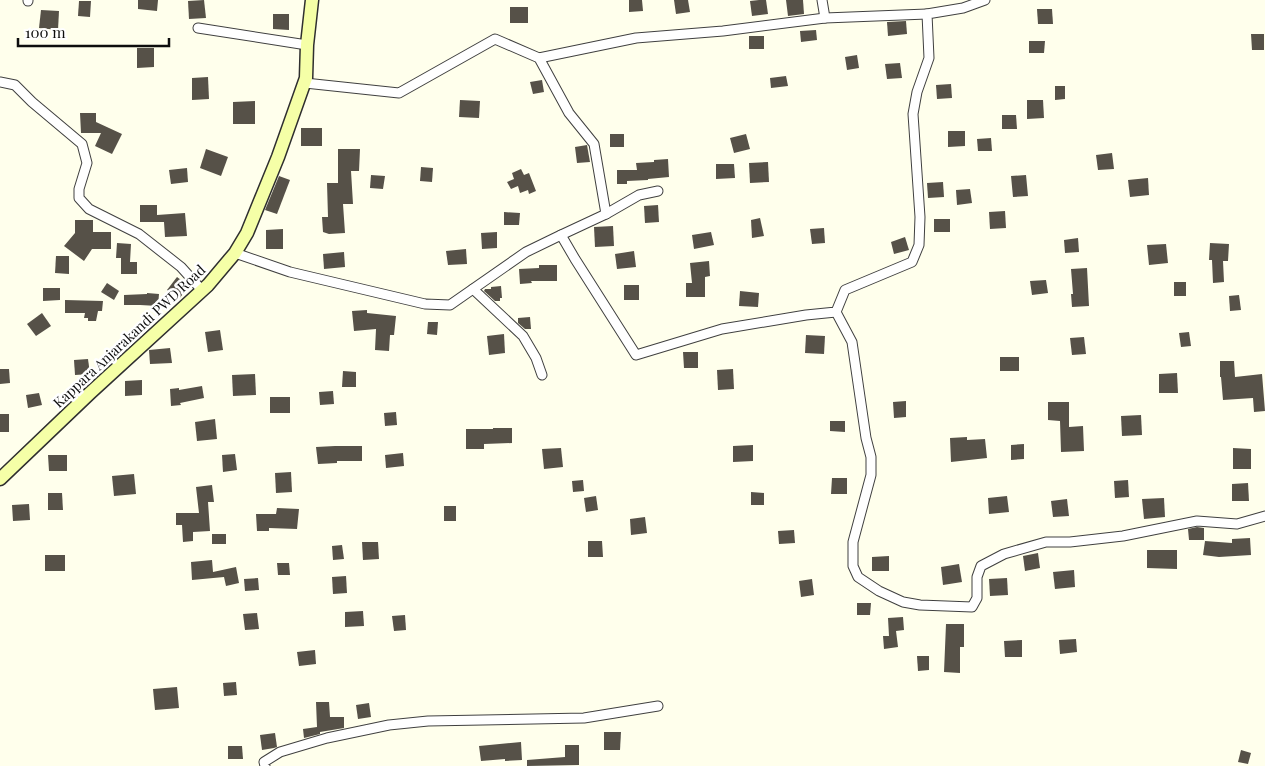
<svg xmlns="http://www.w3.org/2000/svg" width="1265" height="766" font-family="'Playfair Display',serif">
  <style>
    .building { fill: #565148 }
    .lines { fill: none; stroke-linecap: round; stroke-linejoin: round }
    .minor-casing { stroke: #404040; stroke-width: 11 }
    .secondary-casing { stroke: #2f2f2f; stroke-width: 15 }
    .minor { stroke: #fff; stroke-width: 9 }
    .secondary { stroke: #f5ffa7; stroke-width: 12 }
    .labels { text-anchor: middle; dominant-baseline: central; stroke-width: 5; stroke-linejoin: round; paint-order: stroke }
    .street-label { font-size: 14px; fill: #0d0d0d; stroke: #fff }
  </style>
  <rect width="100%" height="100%" fill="#ffffec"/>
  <g class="building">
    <polygon points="138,0 158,0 157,11 138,9"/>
    <polygon points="204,0 206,18 189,19 188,1"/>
    <polygon points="629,0 642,0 643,11 629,12"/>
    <polygon points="674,0 688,0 690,12 676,14"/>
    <polygon points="759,0 766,0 768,14 752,16 750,1"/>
    <polygon points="786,0 803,0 804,14 788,16"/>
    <polygon points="79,1 91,1 90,17 78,16"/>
    <rect x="510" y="7" width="18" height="16"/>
    <polygon points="1037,9 1052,9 1053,24 1038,24"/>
    <polygon points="41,10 59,11 58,30 39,28"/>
    <polygon points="273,14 289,14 289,30 273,29"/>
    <polygon points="906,21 907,34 888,36 887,22"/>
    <polygon points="816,30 817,40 801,42 800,31"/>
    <polygon points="1251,34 1264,34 1264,50 1252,50"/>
    <rect x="749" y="36" width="15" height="13"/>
    <polygon points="1029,41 1045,41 1044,53 1029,53"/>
    <polygon points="137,48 154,48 154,67 137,68"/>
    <polygon points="857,55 859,68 847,70 845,57"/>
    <polygon points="900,63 902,78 887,79 885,64"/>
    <polygon points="786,76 788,86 771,88 770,78"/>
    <polygon points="208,77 209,99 192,100 192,78"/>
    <polygon points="542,80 544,92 533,94 530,82"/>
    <polygon points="951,84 952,98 937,99 936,85"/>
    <polygon points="1055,86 1065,86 1065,99 1055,100"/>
    <polygon points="460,100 480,101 479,118 459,117"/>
    <polygon points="1027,100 1043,100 1044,118 1027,119"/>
    <polygon points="255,101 255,124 233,124 233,102"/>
    <polygon points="80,113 96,113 96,122 122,134 112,154 95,146 101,133 81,133"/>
    <polygon points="1002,115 1016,115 1017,129 1002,129"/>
    <rect x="301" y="128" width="21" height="18"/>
    <polygon points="948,131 965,131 965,146 948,147"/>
    <rect x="610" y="134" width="14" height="13"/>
    <polygon points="746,134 750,149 734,153 730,138"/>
    <polygon points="991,138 992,151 978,151 977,139"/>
    <polygon points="587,145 590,162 577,163 575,147"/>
    <polygon points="206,149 228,157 221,176 200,168"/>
    <polygon points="338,149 360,149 359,171 351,171 353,204 343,204 345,233 329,234 323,232 322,217 328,217 327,183 338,183"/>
    <polygon points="1112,153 1114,169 1098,170 1096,155"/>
    <polygon points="668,159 669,177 648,179 648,180 627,181 627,184 617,184 617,170 637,170 636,163 654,162 654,160"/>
    <polygon points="768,162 769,182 750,183 749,163"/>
    <polygon points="716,164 734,164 735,178 716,179"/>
    <polygon points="421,167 433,168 432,182 420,181"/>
    <polygon points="187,168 188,182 171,184 169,170"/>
    <polygon points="521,169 524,175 529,173 536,191 529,194 528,190 520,193 518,186 511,189 507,182 514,179 512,173"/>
    <polygon points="371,175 385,176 383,189 370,188"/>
    <polygon points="1026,175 1028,196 1013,197 1011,176"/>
    <polygon points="279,176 290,180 277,214 265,210"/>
    <polygon points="1148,178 1149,195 1130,197 1128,180"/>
    <polygon points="943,182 944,197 928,198 927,183"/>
    <polygon points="970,189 972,203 957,205 956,190"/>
    <polygon points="140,205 157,205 157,215 185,213 187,236 165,237 164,222 140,222"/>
    <polygon points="658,205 659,222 645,223 644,206"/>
    <polygon points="1005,211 1006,228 990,229 989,212"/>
    <polygon points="504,212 520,213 519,225 504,225"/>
    <polygon points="760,218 764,236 752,238 751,220"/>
    <rect x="934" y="219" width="16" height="13"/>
    <polygon points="75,220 93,220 93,232 111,232 111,249 92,249 84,261 64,246 75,233"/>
    <polygon points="613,226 614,246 595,247 594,227"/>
    <polygon points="824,228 825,243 812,244 810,229"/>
    <polygon points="283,229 283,249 266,249 266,230"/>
    <polygon points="497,232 497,248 482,249 481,233"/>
    <polygon points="711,232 714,245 694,249 692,235"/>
    <polygon points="905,237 909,250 894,254 891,242"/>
    <polygon points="1078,238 1079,252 1065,253 1064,240"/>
    <polygon points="117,243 131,244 130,262 137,262 137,274 121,274 121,258 116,258"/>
    <polygon points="1210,243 1229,244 1228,261 1223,261 1224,282 1213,283 1212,260 1209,260"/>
    <polygon points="1166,244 1168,263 1149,265 1147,245"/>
    <polygon points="466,249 467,264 448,265 446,251"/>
    <polygon points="634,251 636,267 617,269 615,254"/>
    <polygon points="344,252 345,267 324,269 323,254"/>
    <polygon points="56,256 69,256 69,274 55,273"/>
    <polygon points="709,261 710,276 705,277 705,297 686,297 686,283 692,283 690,263"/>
    <polygon points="539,265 557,265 557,281 531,281 532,283 520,284 519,269 539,268"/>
    <polygon points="1087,268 1089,306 1072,307 1071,294 1073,294 1071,269"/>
    <polygon points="177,277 189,286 179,299 167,290"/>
    <polygon points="1046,280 1048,293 1032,295 1030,281"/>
    <rect x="1174" y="282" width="12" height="14"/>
    <polygon points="107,283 119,291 114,300 101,292"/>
    <rect x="624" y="285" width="15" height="15"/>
    <polygon points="501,286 502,298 500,298 500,301 495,301 484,291 485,289 491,289 491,287"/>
    <polygon points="43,288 60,288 60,300 43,301"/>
    <polygon points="740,291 759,293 758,307 739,306"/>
    <polygon points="147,293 159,294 158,306 140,305 124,305 124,295 147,294"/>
    <polygon points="1239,295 1241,310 1230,311 1229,296"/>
    <polygon points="65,300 103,301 102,311 98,311 96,321 88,321 88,318 84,318 85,313 65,313"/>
    <polygon points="367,310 367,313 396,316 394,335 390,335 389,351 375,350 376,329 354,331 352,311"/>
    <polygon points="42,313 51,326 36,336 27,324"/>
    <polygon points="530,317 531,329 525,329 518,323 518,318"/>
    <polygon points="428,322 438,322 437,335 427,334"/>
    <polygon points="220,330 223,350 208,352 205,332"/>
    <polygon points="1189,332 1191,346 1181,347 1179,333"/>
    <polygon points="504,334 505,353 489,355 487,336"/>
    <polygon points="806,335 825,336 824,354 805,353"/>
    <polygon points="1084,337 1086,354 1072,355 1070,338"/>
    <polygon points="170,348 172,363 150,364 149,350"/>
    <polygon points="683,352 698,352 698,368 684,368"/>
    <rect x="1000" y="357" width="19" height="14"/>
    <polygon points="88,359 90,374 75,375 74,360"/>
    <polygon points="1220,361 1234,361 1235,377 1262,374 1265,411 1254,412 1253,398 1223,400 1221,377 1220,377"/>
    <polygon points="0,369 9,369 10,383 0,384"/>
    <polygon points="733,369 734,389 718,390 717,370"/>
    <polygon points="343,371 356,372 356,387 342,387"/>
    <polygon points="1177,373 1178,393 1159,393 1159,374"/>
    <polygon points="255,374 256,395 233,396 232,375"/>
    <polygon points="142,380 142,395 125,396 125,381"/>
    <polygon points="202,386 204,398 180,403 181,405 171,406 170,389 179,388 179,390"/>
    <polygon points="333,391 334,404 320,405 319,392"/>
    <polygon points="39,393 42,405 28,408 26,395"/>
    <rect x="270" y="397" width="20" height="16"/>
    <polygon points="906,401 906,417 894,418 893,402"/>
    <polygon points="1048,402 1069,402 1069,427 1083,426 1084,451 1061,452 1060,421 1048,420"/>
    <polygon points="396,412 397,425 385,426 384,413"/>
    <rect x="0" y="414" width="9" height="18"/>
    <polygon points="1141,415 1142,435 1122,436 1121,416"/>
    <polygon points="215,419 217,439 197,441 195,422"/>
    <polygon points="830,421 845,421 845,432 830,431"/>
    <polygon points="493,428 512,428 512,443 484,444 484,449 466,449 466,429 493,429"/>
    <polygon points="967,437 967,440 985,439 987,458 951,462 950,438"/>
    <polygon points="1024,444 1024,459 1011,460 1011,445"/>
    <polygon points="753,445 753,461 733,462 733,446"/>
    <polygon points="335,446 362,446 362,461 337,461 337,463 318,464 316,447"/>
    <polygon points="561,448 563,467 544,469 542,449"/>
    <polygon points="1233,448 1251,449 1251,469 1233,469"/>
    <polygon points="403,453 404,466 386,468 385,455"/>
    <polygon points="235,454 237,470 223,472 222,455"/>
    <polygon points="48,455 67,455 67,471 49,471"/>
    <polygon points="291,472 292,492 276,493 275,473"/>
    <polygon points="134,474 136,494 114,496 112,476"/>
    <polygon points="832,478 847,478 847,494 831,494"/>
    <polygon points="583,480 584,491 573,492 572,481"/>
    <polygon points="1128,480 1129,497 1115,498 1114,481"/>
    <polygon points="1248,483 1249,501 1232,501 1232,484"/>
    <polygon points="212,485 214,502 208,502 210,531 193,532 193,541 183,542 182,525 176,525 176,513 199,513 196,487"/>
    <polygon points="751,492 764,493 764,505 751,505"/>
    <polygon points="48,493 62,493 63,510 48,510"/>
    <polygon points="596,496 598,510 586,512 584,498"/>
    <polygon points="1007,496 1009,512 989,514 988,498"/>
    <polygon points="1164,498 1165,517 1144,519 1142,499"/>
    <polygon points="1067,499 1069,516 1053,517 1051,501"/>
    <polygon points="29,504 30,520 13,521 12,505"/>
    <rect x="444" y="506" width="12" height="15"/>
    <polygon points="277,508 299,509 297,529 269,528 269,531 257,531 256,514 276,514"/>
    <polygon points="645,517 647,533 631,535 630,519"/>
    <polygon points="1197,527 1204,528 1204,540 1189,540 1188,529"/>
    <polygon points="794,530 795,543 779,544 778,531"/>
    <rect x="212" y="534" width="14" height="10"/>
    <polygon points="1250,538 1251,555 1219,557 1203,555 1205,541 1232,543 1232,539"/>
    <polygon points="588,541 602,541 603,557 588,557"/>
    <polygon points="362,542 378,542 379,559 363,560"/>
    <polygon points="342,545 344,559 333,560 332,546"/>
    <polygon points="1147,550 1177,550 1177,569 1147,568"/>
    <polygon points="1038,553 1040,568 1025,571 1023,556"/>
    <rect x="45" y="555" width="20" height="16"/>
    <polygon points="889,556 889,571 872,571 872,557"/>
    <polygon points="212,560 213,572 236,567 239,583 226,586 224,577 192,580 191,562"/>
    <polygon points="277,563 289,563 290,575 278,575"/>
    <polygon points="959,564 962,582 943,585 941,567"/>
    <polygon points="1074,570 1075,587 1055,589 1053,572"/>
    <polygon points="346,576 347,593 333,594 332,577"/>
    <polygon points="258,578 259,590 245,591 244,579"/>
    <polygon points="1007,578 1008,595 990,596 989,579"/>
    <polygon points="812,579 814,595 801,597 799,581"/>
    <polygon points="857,603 871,603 870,615 857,615"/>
    <polygon points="363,611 364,626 345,627 345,612"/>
    <polygon points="257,613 259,629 245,630 243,614"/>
    <polygon points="405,615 406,630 394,631 392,616"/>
    <polygon points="903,617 904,630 896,631 898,647 884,649 883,636 889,636 888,618"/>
    <polygon points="946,624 964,624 964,647 960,647 960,673 944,672"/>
    <polygon points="1076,639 1077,652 1060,654 1059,640"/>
    <polygon points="1022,640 1022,657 1005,657 1004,641"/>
    <polygon points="315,650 316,664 299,666 297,652"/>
    <polygon points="917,656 929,656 929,670 918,671"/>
    <polygon points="236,682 237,695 224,696 223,683"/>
    <polygon points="177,687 179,708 155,710 153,689"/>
    <polygon points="316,702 329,702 330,717 344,717 344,728 320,732 320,734 304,738 303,729 317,727"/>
    <polygon points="369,703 371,717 358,719 356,705"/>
    <polygon points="604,732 621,732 620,750 604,750"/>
    <polygon points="275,733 277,747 274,748 262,750 260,735"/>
    <polygon points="521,742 522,760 505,761 505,759 481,761 479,746"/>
    <polygon points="565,745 579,745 579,765 527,766 527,760 565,757"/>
    <polygon points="228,746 242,746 243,759 228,759"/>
    <polygon points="1241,750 1251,753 1248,764 1238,762"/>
  </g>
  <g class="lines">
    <g class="minor-casing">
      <g id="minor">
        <polyline points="822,0 825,18"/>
        <polyline points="28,1 28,0"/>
        <polyline points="198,28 307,45"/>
        <polyline points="539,58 636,38 723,31 825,18 927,14"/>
        <polyline points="0,82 15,85 32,102 82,144 87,163 79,189 79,198 89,209 139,234 181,267 199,287 204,289"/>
        <polyline points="305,83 399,93 495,39 539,58 569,113 594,144 606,214 561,235 575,259 636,355 722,329 806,315 836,312 845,290 912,262 919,245 920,217 913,114 917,92 929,58 927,14 963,8 985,0"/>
        <polyline points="606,214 639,195 658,191"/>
        <polyline points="235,253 290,272 425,304 450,305 526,252 561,235"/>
        <polyline points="473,289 523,336 536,358 542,375"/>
        <polyline points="836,312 852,342 866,438 871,457 871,475 853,542 853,566 858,577 879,591 903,602 920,605 972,607 977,598 977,577 981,566 1004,554 1046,542 1070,542 1123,536 1197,521 1237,524 1265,516"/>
        <polyline points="265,766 264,762 280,752 327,738 389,725 428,721 584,718 658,706"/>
      </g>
    </g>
    <g class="secondary-casing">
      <polyline id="secondary" points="0,479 90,393 208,285 235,253 247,233 278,157 306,78 307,45 312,0"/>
    </g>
    <use href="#minor" class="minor"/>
    <use href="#secondary" class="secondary"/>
  </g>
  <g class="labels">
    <g class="street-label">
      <text transform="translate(129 336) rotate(-43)">Kappara Anjarakandi PWD Road</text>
    </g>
  </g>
  <path d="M18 38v8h151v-8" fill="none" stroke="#0d0d0d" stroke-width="2.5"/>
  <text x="25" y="38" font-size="15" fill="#0d0d0d" stroke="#ffffff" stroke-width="4" paint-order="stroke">100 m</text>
</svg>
